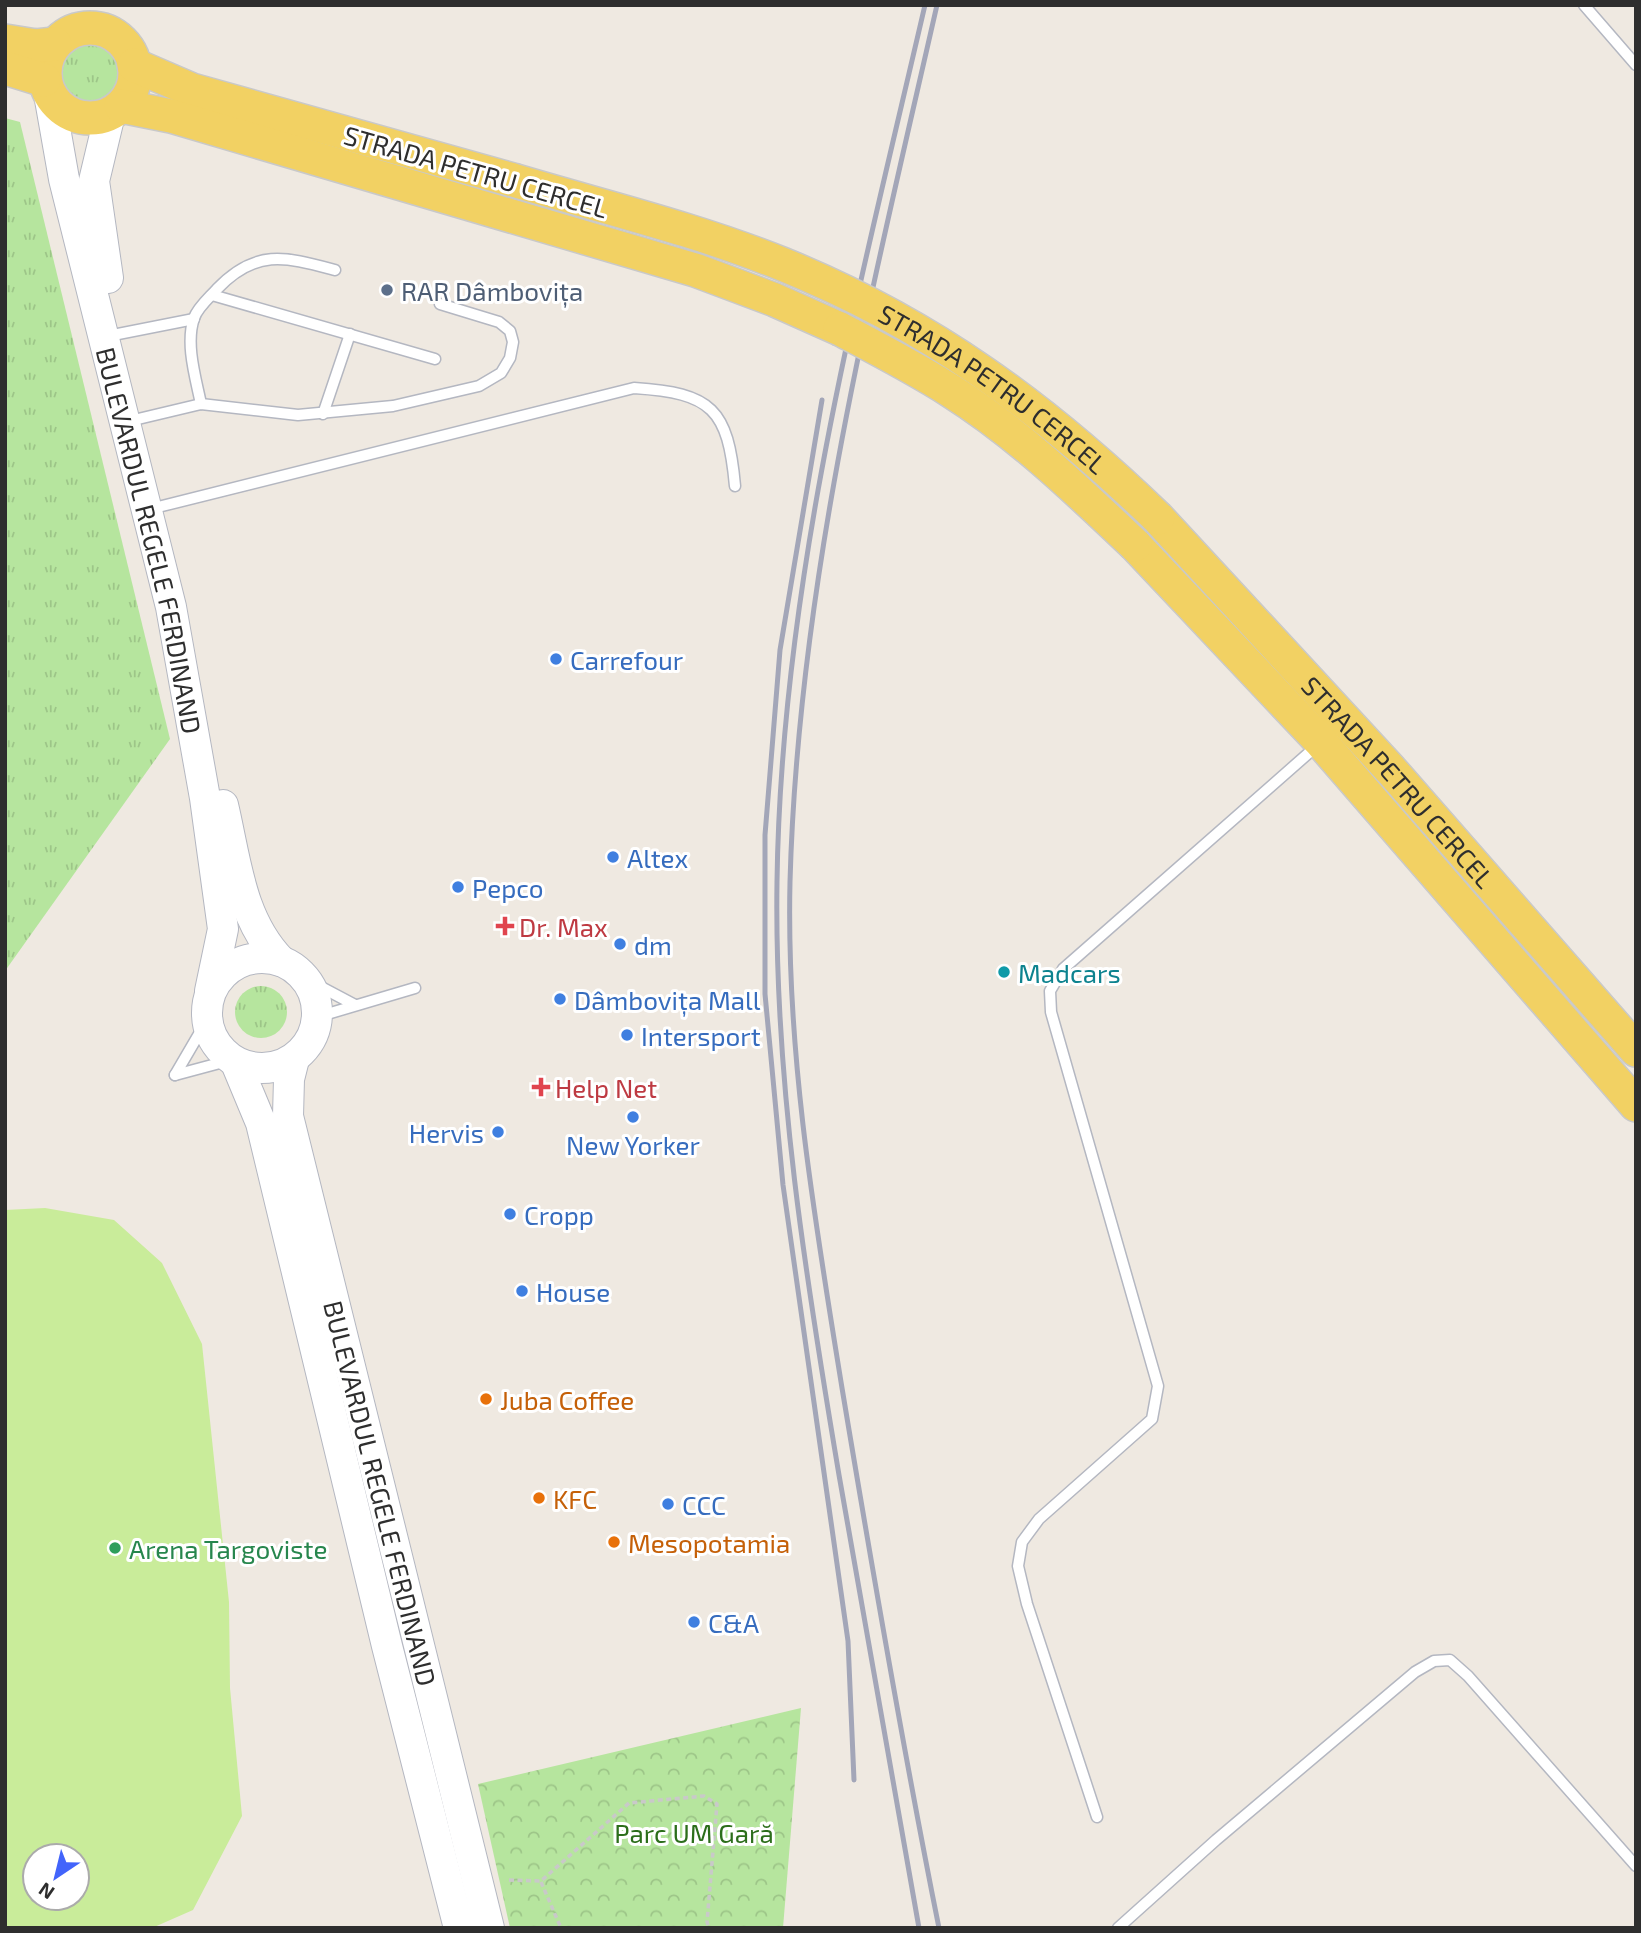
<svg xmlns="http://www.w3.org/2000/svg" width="1641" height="1933" font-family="'Exo 2',sans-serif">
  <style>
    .grass { fill: url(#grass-tufts) }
    .park { fill: url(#park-crowns) }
    .pitch { fill: #c9ec9a; fill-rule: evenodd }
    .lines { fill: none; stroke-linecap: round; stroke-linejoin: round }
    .lane-casing { stroke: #b4b7c1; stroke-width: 13 }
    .secondary-casing { stroke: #b4b7c1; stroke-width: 32 }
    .primary-casing { stroke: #c9c9c9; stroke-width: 36 }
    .path { stroke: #c9c9c9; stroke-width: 3.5; stroke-dasharray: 5 3.5; stroke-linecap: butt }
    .lane { stroke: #fff; stroke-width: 10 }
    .secondary { stroke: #fff; stroke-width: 30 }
    .primary { stroke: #f2d163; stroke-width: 33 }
    .rail { stroke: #a3a6b8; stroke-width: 5 }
    .primary-bridge-casing { stroke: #c9c9c9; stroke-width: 36; stroke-linecap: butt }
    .primary-bridge { stroke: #f2d163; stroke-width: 33 }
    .service-dot { fill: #5c6f8a; stroke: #fff; stroke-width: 2.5 }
    .shop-dot { fill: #3f7fe0; stroke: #fff; stroke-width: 2.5 }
    .health-dot { fill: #e0444e; stroke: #fff; stroke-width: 2.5 }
    .culture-dot { fill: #0f9aa8; stroke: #fff; stroke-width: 2.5 }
    .food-dot { fill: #e8710a; stroke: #fff; stroke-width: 2.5 }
    .leisure-dot { fill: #2e9e5b; stroke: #fff; stroke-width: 2.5 }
    .labels { text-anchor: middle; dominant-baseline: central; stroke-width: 6; stroke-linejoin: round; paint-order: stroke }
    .street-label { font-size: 26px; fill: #2e2e2e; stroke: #fff }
    .service-label { font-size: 26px; fill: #4e5e75; stroke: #fff; text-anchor: start }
    .shop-label { font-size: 26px; fill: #366cbe; stroke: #fff; text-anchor: start }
    .health-label { font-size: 26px; fill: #be3a42; stroke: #fff; text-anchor: start }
    .culture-label { font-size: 26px; fill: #0d838f; stroke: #fff; text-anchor: start }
    .food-label { font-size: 26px; fill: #c56008; stroke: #fff; text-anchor: start }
    .leisure-label { font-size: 26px; fill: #27864d; stroke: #fff; text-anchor: start }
    .park-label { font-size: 26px; fill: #2c6e1b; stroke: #fff }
  </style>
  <defs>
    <pattern id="grass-tufts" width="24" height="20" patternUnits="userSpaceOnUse" patternTransform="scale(1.75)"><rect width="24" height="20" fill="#b6e59e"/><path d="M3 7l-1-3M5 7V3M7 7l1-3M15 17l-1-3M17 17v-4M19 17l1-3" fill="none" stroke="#9dc588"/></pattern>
    <pattern id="park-crowns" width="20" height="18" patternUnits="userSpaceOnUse" patternTransform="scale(1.75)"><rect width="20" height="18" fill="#b6e59e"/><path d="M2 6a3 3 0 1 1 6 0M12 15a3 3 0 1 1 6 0" fill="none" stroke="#9dc588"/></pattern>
  </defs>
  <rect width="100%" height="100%" fill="#efe9e1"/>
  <g class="grass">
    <circle cx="90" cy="73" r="29"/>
    <polygon points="5,118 20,122 170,739 5,971"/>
    <circle cx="261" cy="1012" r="26"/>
  </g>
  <polygon class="park" points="801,1708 783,1928 510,1928 478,1784"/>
  <path class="pitch" d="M45 1208 114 1220 162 1263 202 1344 229 1602 230 1688 242 1816 193 1910 152 1928H5V1210ZM35 1856H77V1898H35Z"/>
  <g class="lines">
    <g class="lane-casing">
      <g id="lane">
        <polyline points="1584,5 1636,65"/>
        <polyline points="212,295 435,359"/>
        <polyline points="118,334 194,319"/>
        <path d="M201 404C196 379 185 344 194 318 198 307 209 298 217 289 256 248 286 257 335 270"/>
        <polyline points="323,414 350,334"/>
        <polyline points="138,419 201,404 298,415 393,406 479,386 501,373 510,358 513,342 510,331 499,322 440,304"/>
        <path d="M158 507 634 388C712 393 728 409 735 486"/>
        <polyline points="304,978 355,1005"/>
        <polyline points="317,1017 415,988"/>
        <polyline points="175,1075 206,1022"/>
        <polyline points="175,1075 231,1060"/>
        <polyline points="1097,1817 1027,1604 1018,1566 1022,1542 1039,1519 1152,1419 1158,1386 1051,1012 1050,991 1063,969 1319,744"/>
        <polyline points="1118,1928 1216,1840 1415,1672 1434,1661 1450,1660 1468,1676 1636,1866"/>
      </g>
    </g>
    <g class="secondary-casing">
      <g id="secondary">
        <path id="s1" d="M49 94 64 179 171 607 205 798 223 929 210 991"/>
        <polyline points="108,278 94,181 110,114"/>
        <path d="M223 805C236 860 240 919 281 961"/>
        <circle cx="262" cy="1013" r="55"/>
        <path id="s2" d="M294 1059 289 1079 288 1116 489 1928"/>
        <polyline points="236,1063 261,1123 387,1646 459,1928"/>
      </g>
    </g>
    <g class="primary-casing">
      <g id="primary">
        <circle cx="90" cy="73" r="45"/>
        <polyline points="5,41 36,46 55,44"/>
        <polyline points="134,65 192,90 513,180"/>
        <polyline points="5,68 44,80"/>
        <polyline points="121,106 171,116 695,270 775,300 840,329"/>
        <path id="s3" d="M1158 518 1391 770 1636 1050"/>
        <polyline points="1135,545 1321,742 1636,1105"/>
      </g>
    </g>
    <g class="path">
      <polyline points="509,1880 541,1881 629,1803 704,1796 717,1804 707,1922 709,1928"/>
      <polyline points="541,1882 561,1928"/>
    </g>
    <use href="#lane" class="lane"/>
    <use href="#secondary" class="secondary"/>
    <use href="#primary" class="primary"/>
    <g class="rail">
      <path d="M937 5C871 295 798 584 790 882 786 1053 815 1221 842 1388 872 1568 903 1749 939 1928"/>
      <polyline points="822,400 780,650 765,835 765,994 783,1185 848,1641 854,1780"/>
      <path d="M919 1928C892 1777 865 1626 839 1475 806 1279 774 1081 777 882 781 584 858 294 925 5"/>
    </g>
    <g class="primary-bridge-casing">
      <g id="primary-bridge">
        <path id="s4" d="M513 180C603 207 695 229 782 264 930 324 1044 408 1158 518"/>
        <path d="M840 329C878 349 915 368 951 391 1019 434 1077 490 1135 545"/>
      </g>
    </g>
    <use href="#primary-bridge" class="primary-bridge"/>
  </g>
  <circle class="service-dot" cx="387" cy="290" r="7"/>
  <g class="shop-dot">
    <circle cx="556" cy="659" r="7"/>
    <circle cx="613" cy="857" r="7"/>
    <circle cx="458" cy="887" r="7"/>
    <circle cx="620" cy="944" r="7"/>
    <circle cx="560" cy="999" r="7"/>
    <circle cx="627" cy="1035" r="7"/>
    <circle cx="633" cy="1117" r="7"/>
    <circle cx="498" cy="1132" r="7"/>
    <circle cx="510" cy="1214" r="7"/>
    <circle cx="522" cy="1291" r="7"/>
    <circle cx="668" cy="1504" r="7"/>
    <circle cx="694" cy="1622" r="7"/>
  </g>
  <g class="health-dot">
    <path d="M501.5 915.5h7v7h7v7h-7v7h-7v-7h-7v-7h7z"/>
    <path d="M537.5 1076.5h7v7h7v7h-7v7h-7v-7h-7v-7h7z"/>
  </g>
  <circle class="culture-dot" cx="1004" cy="972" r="7"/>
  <g class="food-dot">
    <circle cx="486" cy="1399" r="7"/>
    <circle cx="539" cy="1498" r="7"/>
    <circle cx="614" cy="1542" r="7"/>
  </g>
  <circle class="leisure-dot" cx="115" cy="1548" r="7"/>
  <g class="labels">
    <g class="street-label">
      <text transform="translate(476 171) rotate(16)">STRADA PETRU CERCEL</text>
      <text stroke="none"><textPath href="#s4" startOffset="528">STRADA PETRU CERCEL</textPath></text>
      <text stroke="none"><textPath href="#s1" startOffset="458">BULEVARDUL REGELE FERDINAND</textPath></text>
      <text stroke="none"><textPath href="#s3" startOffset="357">STRADA PETRU CERCEL</textPath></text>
      <text stroke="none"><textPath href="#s2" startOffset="446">BULEVARDUL REGELE FERDINAND</textPath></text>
    </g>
    <g class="service-label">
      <text x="401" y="290">RAR Dâmbovița</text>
    </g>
    <g class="shop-label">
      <text x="570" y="659">Carrefour</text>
      <text x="627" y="857">Altex</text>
      <text x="472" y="887">Pepco</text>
      <text x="634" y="944">dm</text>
      <text x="574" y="999">Dâmbovița Mall</text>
      <text x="641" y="1035">Intersport</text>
      <text x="484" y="1132" text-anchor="end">Hervis</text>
      <text x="633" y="1144" text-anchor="middle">New Yorker</text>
      <text x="524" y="1214">Cropp</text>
      <text x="536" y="1291">House</text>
      <text x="682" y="1504">CCC</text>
      <text x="708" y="1622">C&amp;A</text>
    </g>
    <g class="health-label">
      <text x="519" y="926">Dr. Max</text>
      <text x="555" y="1087">Help Net</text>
    </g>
    <g class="culture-label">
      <text x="1018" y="972">Madcars</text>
    </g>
    <g class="food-label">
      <text x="500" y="1399">Juba Coffee</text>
      <text x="553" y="1498">KFC</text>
      <text x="628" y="1542">Mesopotamia</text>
    </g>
    <g class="leisure-label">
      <text x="129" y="1548">Arena Targoviste</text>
    </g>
    <g class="park-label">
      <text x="694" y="1832">Parc UM Gară</text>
    </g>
  </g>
  <rect width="1641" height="1933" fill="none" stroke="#2e2e2e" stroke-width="14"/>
  <g transform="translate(56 1877) rotate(215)"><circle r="33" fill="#ffffff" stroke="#ababab" stroke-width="2"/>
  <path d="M0-5L12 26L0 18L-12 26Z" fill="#4264fb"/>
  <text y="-10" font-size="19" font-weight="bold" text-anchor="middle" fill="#2e2e2e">N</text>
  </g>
</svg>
